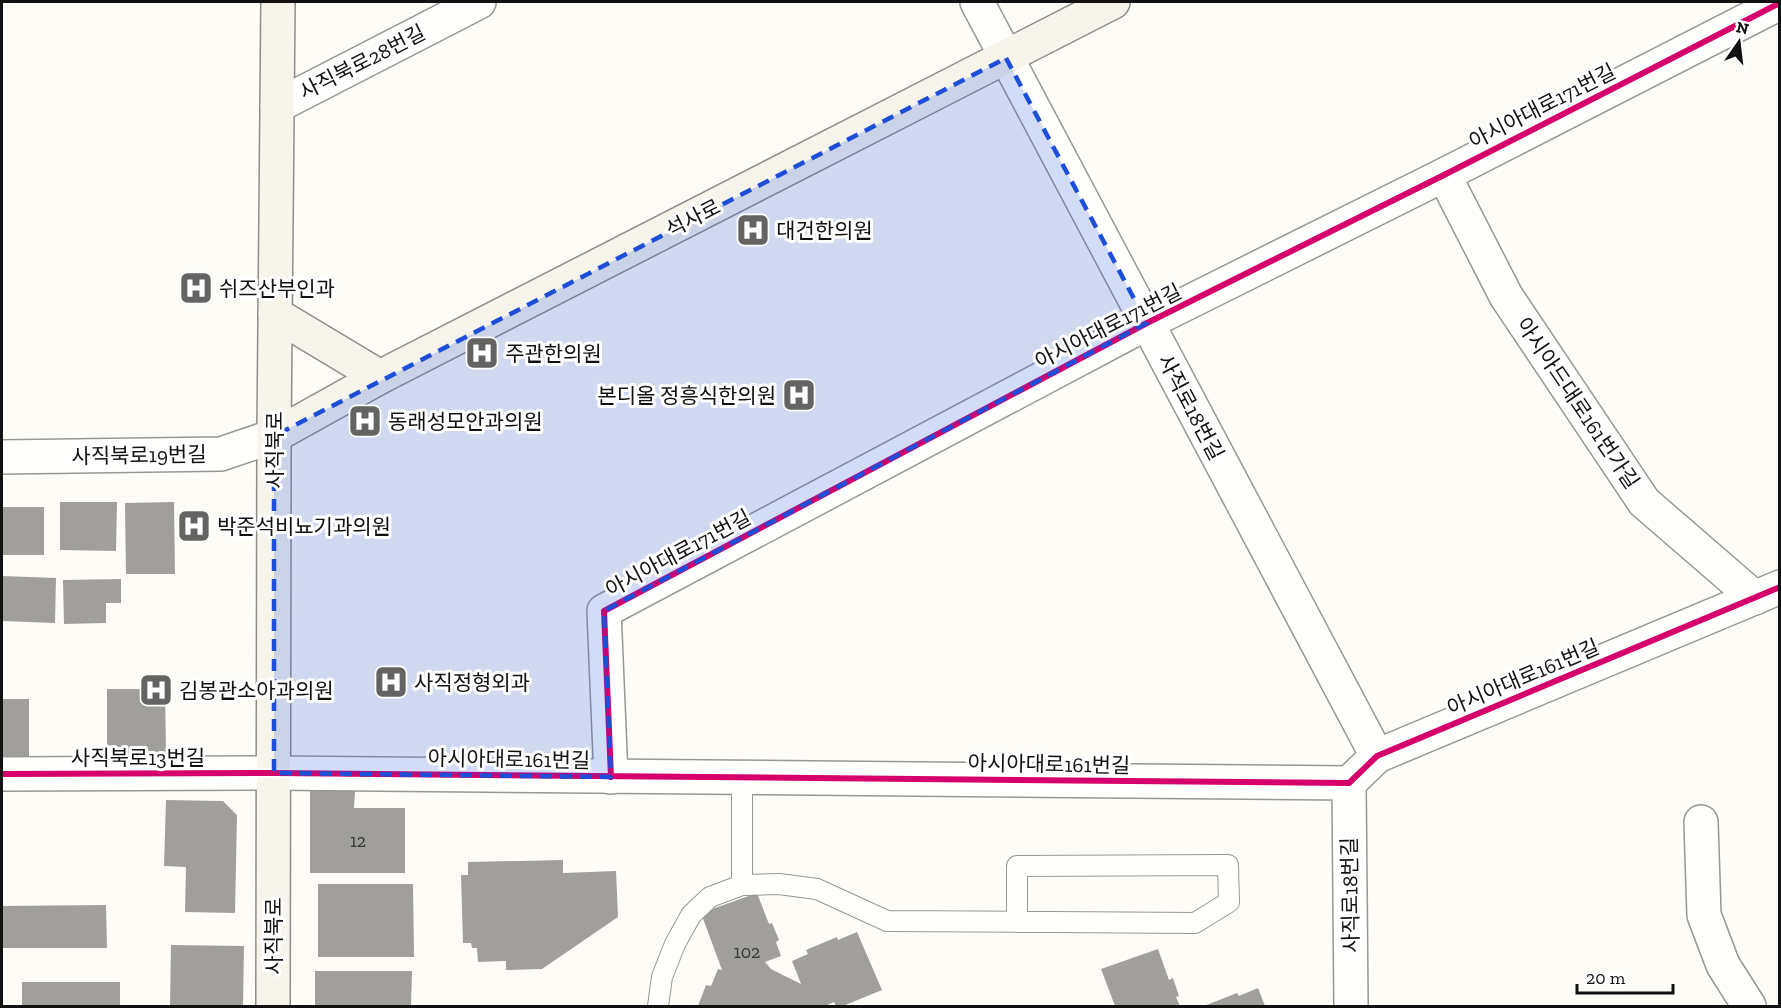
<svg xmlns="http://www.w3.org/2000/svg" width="1781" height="1008" font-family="'Zilla Slab','Noto Sans KR',serif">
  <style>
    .building { fill: #a19f9c }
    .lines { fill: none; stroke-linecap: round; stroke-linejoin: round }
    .service-casing { stroke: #979795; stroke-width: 22 }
    .minor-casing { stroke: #979795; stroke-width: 36 }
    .secondary-casing { stroke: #8e8d8b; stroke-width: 36 }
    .service { stroke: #fffffe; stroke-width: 20 }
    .minor { stroke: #fffffe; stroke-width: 33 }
    .secondary { stroke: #f6f4eb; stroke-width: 33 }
    .cycleway-casing { stroke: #fff; stroke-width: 10 }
    .cycleway { stroke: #d6006c; stroke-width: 6 }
    .marked { fill: #1d4ed8; fill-opacity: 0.2; stroke: #1d4ed8; stroke-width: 4.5; stroke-dasharray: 12 8; stroke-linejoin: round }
    .labels { text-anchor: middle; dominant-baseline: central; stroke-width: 6; stroke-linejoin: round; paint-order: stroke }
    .number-label { font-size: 18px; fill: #353434 }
    .street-label { font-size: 21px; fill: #111; stroke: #fff }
    .poi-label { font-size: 21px; fill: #111; stroke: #fff; text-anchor: start }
  </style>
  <rect width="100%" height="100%" fill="#fdfcf7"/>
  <g class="building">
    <polygon points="60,502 117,502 116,551 60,550"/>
    <polygon points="174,502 175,574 126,574 125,503"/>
    <rect x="2" y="507" width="42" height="48"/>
    <polygon points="2,576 56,578 55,623 2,621"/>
    <polygon points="121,579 121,603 106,603 106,623 64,624 63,580"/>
    <polygon points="107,689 165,689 166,754 107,755"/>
    <rect x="2" y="699" width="27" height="60"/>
    <polygon points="310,791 355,791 354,808 405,808 405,873 310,873"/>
    <polygon points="166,800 223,801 237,815 235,913 185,912 186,867 164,866"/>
    <polygon points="563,860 563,873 616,871 618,917 542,969 506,970 506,961 478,962 477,948 472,948 471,943 463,943 461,875 468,875 468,862"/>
    <polygon points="318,884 413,884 414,957 318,957"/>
    <polygon points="757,893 769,924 772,923 779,940 776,942 781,956 765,962 771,969 801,984 792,961 808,954 806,950 837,937 838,940 857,932 882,990 843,1006 836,1006 834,1002 825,1006 698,1006 706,985 711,986 718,969 722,970 701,913"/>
    <polygon points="106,905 107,948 2,948 2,906"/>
    <polygon points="171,945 244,946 243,1006 170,1006"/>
    <polygon points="1158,949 1169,980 1173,978 1179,996 1176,997 1180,1006 1115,1006 1101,969"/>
    <polygon points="315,971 412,971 411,1006 315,1006"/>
    <rect x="22" y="982" width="98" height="24"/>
    <polygon points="1258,988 1265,1006 1204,1006 1237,993 1239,996"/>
  </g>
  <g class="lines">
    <g class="service-casing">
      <g id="service">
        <polyline points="742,885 742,778"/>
        <polyline points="658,1006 662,977 675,944 691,915 710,897 742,885 779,884 817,889 887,921 1195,923 1229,902 1228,865 1017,866 1017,922"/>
      </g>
    </g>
    <g class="minor-casing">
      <g id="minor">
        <polyline points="977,2 1377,756"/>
        <polyline points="277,106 479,2"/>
        <polyline points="1444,175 1506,296 1644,502 1755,598"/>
        <polyline points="2,457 221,454 274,436"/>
        <polyline points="2,774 274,773 1349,783 1377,756 1780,587"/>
        <polyline points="611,777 604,611 1147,323 1444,175 1780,3"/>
        <polyline points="1349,783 1351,1006"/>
        <polyline points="1701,822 1704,915 1723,965 1749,1006"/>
      </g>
    </g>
    <g class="secondary-casing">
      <g id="secondary">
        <polyline points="275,314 380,377"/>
        <polyline points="274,436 380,377 1113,2"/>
        <polyline points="273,1006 274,436 278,2"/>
      </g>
    </g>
    <use href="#service" class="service"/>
    <use href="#minor" class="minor"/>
    <use href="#secondary" class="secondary"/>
    <g class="cycleway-casing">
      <g id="cycleway">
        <polyline points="2,774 274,773 1349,783 1377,756 1780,587"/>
        <polyline points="611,777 604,611 1147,323 1444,175 1780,3"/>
      </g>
    </g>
    <use href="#cycleway" class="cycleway"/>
  </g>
  <path class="marked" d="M1006 58 1147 323 604 611 611 777 274 773V436Z"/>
  <defs>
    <g id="hospital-square" transform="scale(1.725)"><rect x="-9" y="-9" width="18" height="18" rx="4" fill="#646362" stroke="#fff"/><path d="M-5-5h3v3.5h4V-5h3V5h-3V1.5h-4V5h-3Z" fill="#fff"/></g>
  </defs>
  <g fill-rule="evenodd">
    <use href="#hospital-square" x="753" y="230"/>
    <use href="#hospital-square" x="196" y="288"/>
    <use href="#hospital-square" x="482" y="353"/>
    <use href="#hospital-square" x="799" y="395"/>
    <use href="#hospital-square" x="365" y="421"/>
    <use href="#hospital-square" x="194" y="526"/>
    <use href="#hospital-square" x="391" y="682"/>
    <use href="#hospital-square" x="156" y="690"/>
  </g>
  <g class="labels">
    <g class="number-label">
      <text x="358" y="841">12</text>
      <text x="747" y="952">102</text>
    </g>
    <g class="street-label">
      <text transform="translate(362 62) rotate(-27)">사직북로28번길</text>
      <text transform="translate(1542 106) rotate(-27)">아시아대로171번길</text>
      <text transform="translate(693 218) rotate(-27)">석사로</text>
      <text transform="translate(1108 326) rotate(-27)">아시아대로171번길</text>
      <text transform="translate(1578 403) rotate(56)">아시아드대로161번가길</text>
      <text transform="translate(1191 407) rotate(62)">사직로18번길</text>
      <text transform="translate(274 450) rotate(-90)">사직북로</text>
      <text transform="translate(139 455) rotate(-1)">사직북로19번길</text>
      <text transform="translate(678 553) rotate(-28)">아시아대로171번길</text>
      <text transform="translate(1523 677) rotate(-23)">아시아대로161번길</text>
      <text x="138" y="757">사직북로13번길</text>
      <text transform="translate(509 759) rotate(1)">아시아대로161번길</text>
      <text transform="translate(1049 764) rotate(1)">아시아대로161번길</text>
      <text transform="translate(1350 895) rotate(-91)">사직로18번길</text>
      <text transform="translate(273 936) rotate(-90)">사직북로</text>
    </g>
    <g class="poi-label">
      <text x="776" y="230">대건한의원</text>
      <text x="219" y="288">쉬즈산부인과</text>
      <text x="505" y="353">주관한의원</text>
      <text x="776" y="395" text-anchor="end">본디올 정흥식한의원</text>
      <text x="388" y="421">동래성모안과의원</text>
      <text x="217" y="526">박준석비뇨기과의원</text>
      <text x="414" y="682">사직정형외과</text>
      <text x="179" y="690">김봉관소아과의원</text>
    </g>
  </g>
  <rect width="1781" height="1008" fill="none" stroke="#111111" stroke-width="6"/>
  <g transform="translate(1739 42) rotate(14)" stroke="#ffffff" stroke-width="4.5" paint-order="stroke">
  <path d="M0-4.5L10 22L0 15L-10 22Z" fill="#111111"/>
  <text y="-9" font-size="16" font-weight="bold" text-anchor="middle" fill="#111111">N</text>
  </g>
  <path d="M1577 984v9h96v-9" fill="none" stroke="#111111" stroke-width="3"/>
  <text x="1586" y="984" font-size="18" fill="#111111" stroke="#ffffff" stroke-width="4.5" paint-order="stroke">20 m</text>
</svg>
